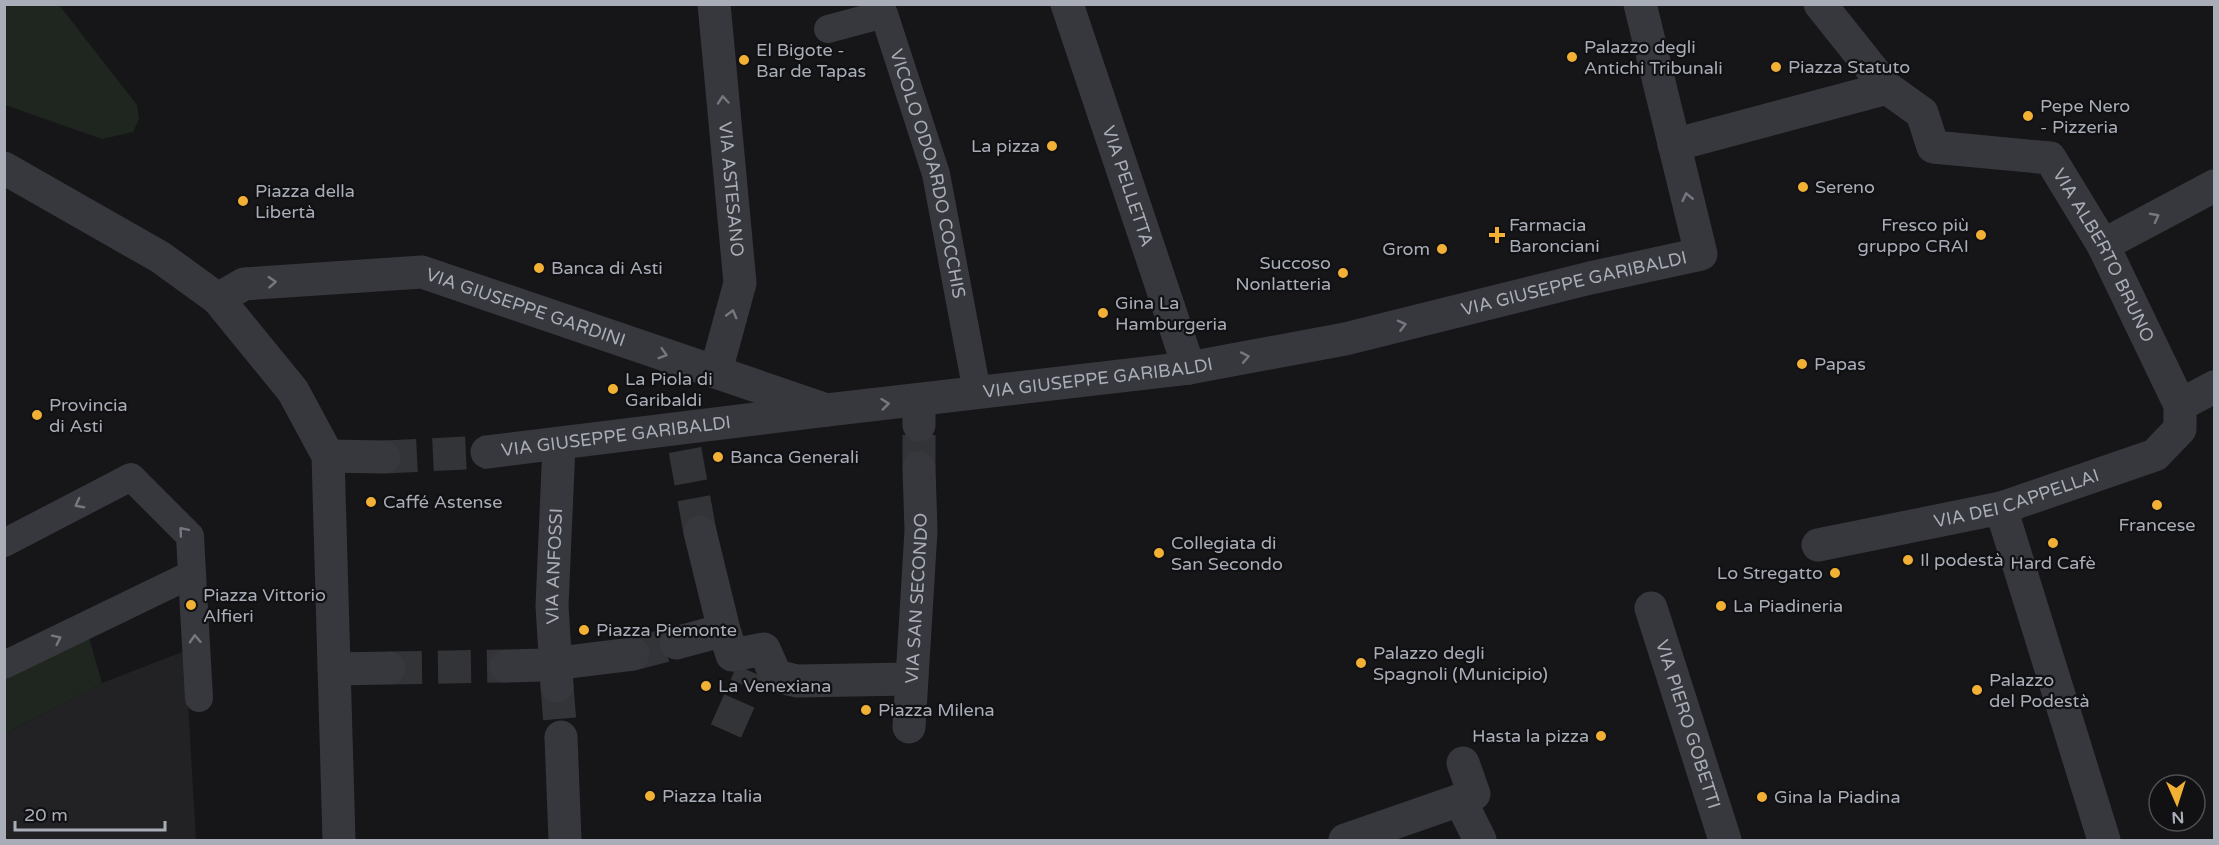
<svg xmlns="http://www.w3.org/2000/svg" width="2219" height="845" font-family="'Varela Round',sans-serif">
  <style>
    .built { fill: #222225 }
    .green { fill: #1e261f }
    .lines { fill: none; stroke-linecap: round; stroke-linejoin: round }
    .pedestrian-tunnel { stroke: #333438; stroke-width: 33; stroke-dasharray: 33 16; stroke-linecap: butt }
    .service { stroke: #37383d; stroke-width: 28 }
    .pedestrian { stroke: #37383d; stroke-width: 33 }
    .minor { stroke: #37383d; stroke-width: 33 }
    .oneway { stroke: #757881 }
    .poi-dot { fill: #f2b134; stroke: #111113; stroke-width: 2 }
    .labels { text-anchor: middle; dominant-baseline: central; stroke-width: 4.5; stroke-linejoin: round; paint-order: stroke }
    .poi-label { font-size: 18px; fill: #a8adb8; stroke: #111113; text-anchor: start }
    .street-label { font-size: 18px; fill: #a8adb8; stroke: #111113 }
  </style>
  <rect width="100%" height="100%" fill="#161618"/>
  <polygon class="built" points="185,651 196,840 5,840 5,734 102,683"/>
  <g class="green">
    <polygon points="5,4 59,5 137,105 139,119 133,132 102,139 5,105"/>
    <polygon points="89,638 102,683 5,734 4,678"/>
  </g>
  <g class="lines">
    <g class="pedestrian-tunnel">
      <polyline points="685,450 700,532"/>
      <polyline points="384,457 487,452"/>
      <polyline points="919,468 919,425"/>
      <polyline points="633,654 676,643"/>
      <polyline points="389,668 506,666"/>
      <polyline points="557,686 561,737"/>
      <polyline points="726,731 752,672"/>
    </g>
    <g class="service">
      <path id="s1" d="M828 29 884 14 936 174 977 392"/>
      <polyline points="4,543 131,477 190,536 192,574 4,665"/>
      <polyline points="192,574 199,698"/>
    </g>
    <g class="pedestrian">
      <polyline points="1820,4 1887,88"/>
      <polyline points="4,168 160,257 218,299 293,391 328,456 339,840"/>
      <polyline points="919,400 919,425"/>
      <path id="s2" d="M487 452 827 410"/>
      <polyline points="328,456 384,457"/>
      <polyline points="2001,508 2104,840"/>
      <polyline points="700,532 724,630"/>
      <path id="s3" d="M1818 545 2001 508 2155 455 2180 429V405"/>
      <path id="s4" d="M1651 608 1725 840"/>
      <polyline points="676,643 724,630 732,655 764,649 776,676 797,681 910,679"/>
      <polyline points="506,666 544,665 633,654"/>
      <polyline points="334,669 389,668"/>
      <path id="s5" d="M557 686 552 606 559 445"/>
      <path id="s6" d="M909 727 921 531 919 468"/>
      <polyline points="561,737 565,840"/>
      <polyline points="1463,763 1474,794 1460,800 1480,840"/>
      <polyline points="1345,840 1460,800"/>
    </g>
    <g class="minor">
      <path id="s7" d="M714 4 740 283 716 371"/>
      <path id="s8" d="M1067 4 1189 368"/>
      <path id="s9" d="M1674 145 1887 88 1922 113 1933 147 2050 158 2103 245 2180 405 2214 387"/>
      <polyline points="2103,245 2214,186"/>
      <path id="s10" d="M218 299 244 284 422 272 827 410 1189 368 1345 339 1590 278 1701 254 1640 4"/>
    </g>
  </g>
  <defs><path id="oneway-chevron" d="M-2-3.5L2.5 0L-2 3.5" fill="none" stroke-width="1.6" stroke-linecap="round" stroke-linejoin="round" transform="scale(1.5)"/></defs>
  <g class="oneway">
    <use href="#oneway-chevron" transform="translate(723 100) rotate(-95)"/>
    <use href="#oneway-chevron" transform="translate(1687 197) rotate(-103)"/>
    <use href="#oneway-chevron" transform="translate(2155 217) rotate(-28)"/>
    <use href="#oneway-chevron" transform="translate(272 282) rotate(-4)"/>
    <use href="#oneway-chevron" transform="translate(732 314) rotate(-75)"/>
    <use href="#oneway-chevron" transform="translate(1402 325) rotate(-14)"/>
    <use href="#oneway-chevron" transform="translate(663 354) rotate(17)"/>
    <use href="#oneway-chevron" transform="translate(1245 357) rotate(-11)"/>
    <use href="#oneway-chevron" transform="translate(885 404) rotate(-6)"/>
    <use href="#oneway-chevron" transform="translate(79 504) rotate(152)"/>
    <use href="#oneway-chevron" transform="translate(183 531) rotate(-130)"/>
    <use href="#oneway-chevron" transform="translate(57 639) rotate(-26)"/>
    <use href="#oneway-chevron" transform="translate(195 639) rotate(-93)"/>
  </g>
  <g class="poi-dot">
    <circle cx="1572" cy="57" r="6"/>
    <circle cx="744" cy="60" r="6"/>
    <circle cx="1776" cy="67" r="6"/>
    <circle cx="2028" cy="116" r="6"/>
    <circle cx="1052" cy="146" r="6"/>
    <circle cx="1803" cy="187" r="6"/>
    <circle cx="243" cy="201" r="6"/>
    <path d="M1494 226h6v6h6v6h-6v6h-6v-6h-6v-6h6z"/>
    <circle cx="1981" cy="235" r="6"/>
    <circle cx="1442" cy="249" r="6"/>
    <circle cx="539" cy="268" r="6"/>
    <circle cx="1343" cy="273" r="6"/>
    <circle cx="1103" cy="313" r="6"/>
    <circle cx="1802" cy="364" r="6"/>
    <circle cx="613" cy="389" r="6"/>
    <circle cx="37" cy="415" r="6"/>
    <circle cx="718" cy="457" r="6"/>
    <circle cx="371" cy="502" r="6"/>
    <circle cx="2157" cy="505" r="6"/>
    <circle cx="2053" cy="543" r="6"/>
    <circle cx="1159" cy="553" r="6"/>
    <circle cx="1908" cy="560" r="6"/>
    <circle cx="1835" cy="573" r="6"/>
    <circle cx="191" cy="605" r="6"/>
    <circle cx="1721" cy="606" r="6"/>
    <circle cx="584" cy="630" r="6"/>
    <circle cx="1361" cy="663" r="6"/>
    <circle cx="706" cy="686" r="6"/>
    <circle cx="1977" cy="690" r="6"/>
    <circle cx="866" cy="710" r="6"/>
    <circle cx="1601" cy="736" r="6"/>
    <circle cx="650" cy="796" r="6"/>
    <circle cx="1762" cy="797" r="6"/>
  </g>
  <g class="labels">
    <g class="poi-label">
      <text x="1584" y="47">Palazzo degli<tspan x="1584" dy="21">Antichi Tribunali</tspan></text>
      <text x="756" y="50">El Bigote -<tspan x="756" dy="21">Bar de Tapas</tspan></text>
      <text x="1788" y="67">Piazza Statuto</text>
      <text x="2040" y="106">Pepe Nero<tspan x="2040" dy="21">- Pizzeria</tspan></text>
      <text x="1040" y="146" text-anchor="end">La pizza</text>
      <text x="1815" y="187">Sereno</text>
      <text x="255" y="191">Piazza della<tspan x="255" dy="21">Libertà</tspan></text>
      <text x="1509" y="225">Farmacia<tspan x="1509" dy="21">Baronciani</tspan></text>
      <text x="1969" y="225" text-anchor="end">Fresco più<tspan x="1969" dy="21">gruppo CRAI</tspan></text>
      <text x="1430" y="249" text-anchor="end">Grom</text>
      <text x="1331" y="263" text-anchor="end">Succoso<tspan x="1331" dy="21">Nonlatteria</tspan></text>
      <text x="551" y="268">Banca di Asti</text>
      <text x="1115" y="303">Gina La<tspan x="1115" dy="21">Hamburgeria</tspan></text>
      <text x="1814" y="364">Papas</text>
      <text x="625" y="379">La Piola di<tspan x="625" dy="21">Garibaldi</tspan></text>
      <text x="49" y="405">Provincia<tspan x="49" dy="21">di Asti</tspan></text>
      <text x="730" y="457">Banca Generali</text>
      <text x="383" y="502">Caffé Astense</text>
      <text x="2157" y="525" text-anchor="middle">Francese</text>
      <text x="1171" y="543">Collegiata di<tspan x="1171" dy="21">San Secondo</tspan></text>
      <text x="1920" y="560">Il podestà</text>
      <text x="2053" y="563" text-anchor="middle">Hard Cafè</text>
      <text x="1823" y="573" text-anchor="end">Lo Stregatto</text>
      <text x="203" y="595">Piazza Vittorio<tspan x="203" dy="21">Alfieri</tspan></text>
      <text x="1733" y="606">La Piadineria</text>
      <text x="596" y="630">Piazza Piemonte</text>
      <text x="1373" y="653">Palazzo degli<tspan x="1373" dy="21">Spagnoli (Municipio)</tspan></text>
      <text x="1989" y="680">Palazzo<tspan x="1989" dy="21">del Podestà</tspan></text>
      <text x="718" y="686">La Venexiana</text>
      <text x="878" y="710">Piazza Milena</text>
      <text x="1589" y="736" text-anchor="end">Hasta la pizza</text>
      <text x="662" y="796">Piazza Italia</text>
      <text x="1774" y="797">Gina la Piadina</text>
    </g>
    <g class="street-label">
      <text stroke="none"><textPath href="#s1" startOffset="224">VICOLO ODOARDO COCCHIS</textPath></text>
      <text stroke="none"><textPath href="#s8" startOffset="192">VIA PELLETTA</textPath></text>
      <text stroke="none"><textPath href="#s7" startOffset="186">VIA ASTESANO</textPath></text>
      <text stroke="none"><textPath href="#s9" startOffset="528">VIA ALBERTO BRUNO</textPath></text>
      <text stroke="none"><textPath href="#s10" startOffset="1395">VIA GIUSEPPE GARIBALDI</textPath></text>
      <text stroke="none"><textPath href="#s10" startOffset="318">VIA GIUSEPPE GARDINI</textPath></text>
      <text stroke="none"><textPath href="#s10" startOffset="909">VIA GIUSEPPE GARIBALDI</textPath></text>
      <text stroke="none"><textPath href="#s2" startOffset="130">VIA GIUSEPPE GARIBALDI</textPath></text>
      <text stroke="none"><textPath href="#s3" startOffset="204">VIA DEI CAPPELLAI</textPath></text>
      <text stroke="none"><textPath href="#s5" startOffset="120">VIA ANFOSSI</textPath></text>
      <text stroke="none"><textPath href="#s6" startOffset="129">VIA SAN SECONDO</textPath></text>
      <text stroke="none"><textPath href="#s4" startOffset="122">VIA PIERO GOBETTI</textPath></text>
    </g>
  </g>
  <rect width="2219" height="845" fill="none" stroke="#a8adb8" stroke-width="12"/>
  <g transform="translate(2177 803) rotate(177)"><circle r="28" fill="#111113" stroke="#4d4f55" stroke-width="1.5"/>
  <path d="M0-4.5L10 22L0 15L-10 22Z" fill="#f2b134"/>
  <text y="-9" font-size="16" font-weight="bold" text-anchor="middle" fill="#a8adb8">N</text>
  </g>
  <path d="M15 821v9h150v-9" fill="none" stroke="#a8adb8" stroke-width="3"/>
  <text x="24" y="821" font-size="18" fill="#a8adb8" stroke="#111113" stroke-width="4.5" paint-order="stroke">20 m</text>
</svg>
